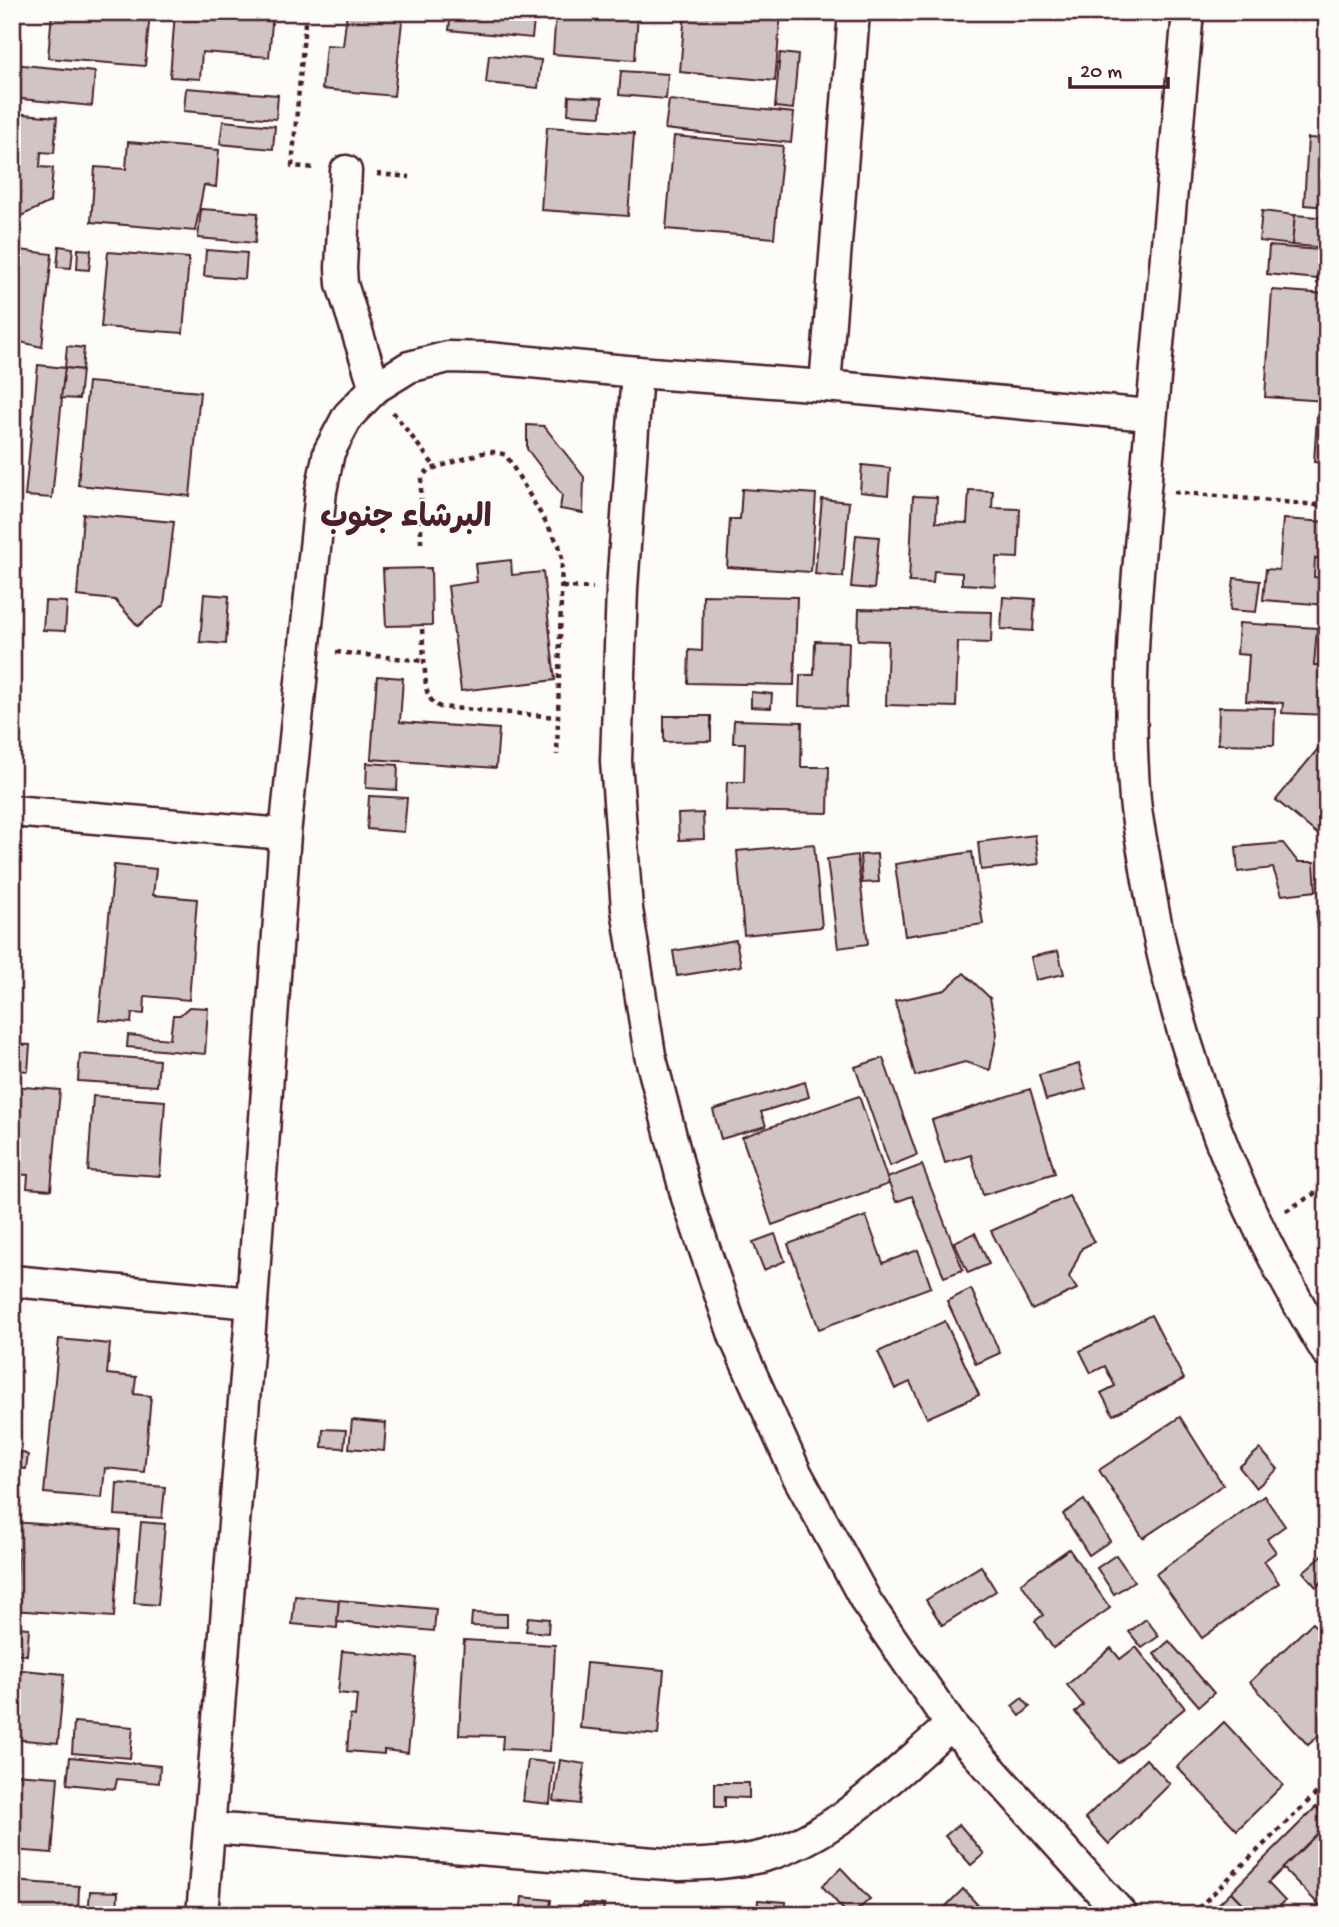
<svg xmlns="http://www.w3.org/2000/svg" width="1339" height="1927" font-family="'Gochi Hand','Playpen Sans Arabic',sans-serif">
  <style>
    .building { fill: #d0c5c4; stroke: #4a1f2b; stroke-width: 2 }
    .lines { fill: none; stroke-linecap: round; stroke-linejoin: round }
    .minor-casing { stroke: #4a1f2b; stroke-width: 35 }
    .path { stroke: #4a1f2b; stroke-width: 4.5; stroke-dasharray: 5 5; stroke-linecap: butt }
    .minor { stroke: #fdfcf7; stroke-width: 30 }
    .labels { text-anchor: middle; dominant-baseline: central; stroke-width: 5; stroke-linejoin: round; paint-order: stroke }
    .district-label { font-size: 32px; font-weight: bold; fill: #4a1f2b; stroke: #fdfcf7 }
  </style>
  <rect width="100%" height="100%" fill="#fdfcf7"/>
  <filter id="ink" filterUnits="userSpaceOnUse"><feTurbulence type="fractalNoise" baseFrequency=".0143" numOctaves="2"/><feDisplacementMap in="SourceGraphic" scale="14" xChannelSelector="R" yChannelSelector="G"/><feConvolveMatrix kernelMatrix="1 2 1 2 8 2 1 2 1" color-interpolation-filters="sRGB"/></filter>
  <g filter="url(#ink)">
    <g class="building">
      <polygon points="12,12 17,12 14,43 12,43"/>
      <polygon points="52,12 150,12 145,66 48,58"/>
      <polygon points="175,12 273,12 269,57 202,52 200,79 170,77"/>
      <polygon points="347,12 403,12 394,96 322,89 326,45 343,46"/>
      <polygon points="451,12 535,12 532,38 449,30"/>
      <polygon points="556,12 638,12 635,60 553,54"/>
      <polygon points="685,12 781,12 775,81 680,72"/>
      <polygon points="780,53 798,55 793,109 775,107"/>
      <polygon points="489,55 541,60 538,88 486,83"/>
      <polygon points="12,64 95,72 92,106 12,98"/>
      <polygon points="621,71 668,74 666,99 619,95"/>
      <polygon points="186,88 278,95 276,119 184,111"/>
      <polygon points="569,96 602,98 601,116 568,114"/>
      <polygon points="669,100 794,113 791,143 665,129"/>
      <polygon points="12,113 57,117 54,153 41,152 40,167 53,168 50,202 17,218 12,217"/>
      <polygon points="223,121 275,126 273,149 220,144"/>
      <polygon points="547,127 634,133 628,216 541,210"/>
      <polygon points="674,136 783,146 774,238 666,229"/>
      <polygon points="1308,138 1327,139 1327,207 1304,205"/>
      <polygon points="128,142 219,150 216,187 204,185 195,231 91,222 95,167 126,169"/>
      <polygon points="201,209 258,213 255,243 198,238"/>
      <polygon points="1262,211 1295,215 1292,245 1259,241"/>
      <polygon points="1295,215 1327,218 1327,248 1292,245"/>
      <polygon points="59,246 73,248 71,268 57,267"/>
      <polygon points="1269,246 1320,250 1317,279 1267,274"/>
      <polygon points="12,249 52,254 42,347 12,340"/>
      <polygon points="78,249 91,250 89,270 77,269"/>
      <polygon points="206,250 247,253 245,279 204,276"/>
      <polygon points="1320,250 1327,251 1327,284 1317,283"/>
      <polygon points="108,252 189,258 183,333 101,327"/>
      <polygon points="1272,290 1327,294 1327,401 1265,397"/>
      <polygon points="67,346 84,348 82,370 65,368"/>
      <polygon points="38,365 65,368 52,498 25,496"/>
      <polygon points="65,368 82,370 79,399 61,398"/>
      <polygon points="88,382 200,392 190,496 78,485"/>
      <polygon points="1317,417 1327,418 1327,463 1314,462"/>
      <polygon points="527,425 544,426 584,477 583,513 560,509 562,495 527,449"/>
      <polygon points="12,440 19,440 16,477 12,477"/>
      <polygon points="862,465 890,468 888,495 860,492"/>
      <polygon points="742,489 816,494 811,572 727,567 730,519 740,519"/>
      <polygon points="969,490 993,491 992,508 1020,509 1018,558 996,557 995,586 962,584 962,573 934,571 933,583 909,582 913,496 937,497 936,522 967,523"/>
      <polygon points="822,499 849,502 843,577 815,574"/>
      <polygon points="83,514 174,522 164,605 138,626 115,600 77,596"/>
      <polygon points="1283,519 1327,522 1327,559 1315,558 1314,577 1327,578 1327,605 1263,600 1266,569 1279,570"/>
      <polygon points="856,535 879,537 874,589 851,587"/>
      <polygon points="511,560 512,575 543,572 555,680 461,691 448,586 477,582 475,564"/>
      <polygon points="431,568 432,625 386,626 383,569"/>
      <polygon points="1234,578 1260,581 1256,612 1230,610"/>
      <polygon points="204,594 229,596 226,644 200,642"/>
      <polygon points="703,595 797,597 794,685 688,683 689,650 702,651"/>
      <polygon points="1003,597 1035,599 1033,631 1001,629"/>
      <polygon points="45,601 67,602 65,631 43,630"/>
      <polygon points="859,609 992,612 991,643 958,642 956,707 886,705 888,641 858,640"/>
      <polygon points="1239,623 1317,628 1314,665 1327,665 1327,715 1282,713 1283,703 1246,701 1249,655 1237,654"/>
      <polygon points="815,641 849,642 847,707 799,706 800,675 814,675"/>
      <polygon points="377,676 403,678 400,722 499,729 496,768 371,759"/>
      <polygon points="751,692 772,694 771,708 751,707"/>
      <polygon points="1219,707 1275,708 1274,745 1218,744"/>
      <polygon points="664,716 711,716 711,741 664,742"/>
      <polygon points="734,720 802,722 801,767 829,767 828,813 726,811 727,782 744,782 745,743 733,743"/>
      <polygon points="1322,744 1327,748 1327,842 1276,800"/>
      <polygon points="367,763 398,765 397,790 366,788"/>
      <polygon points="369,796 407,798 404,832 367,829"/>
      <polygon points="703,813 704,839 679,840 678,814"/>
      <polygon points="1035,835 1039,864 981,870 978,842"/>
      <polygon points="1283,843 1298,862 1314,862 1316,891 1282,895 1273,868 1238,872 1236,847"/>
      <polygon points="814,844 822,927 744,935 737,851"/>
      <polygon points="972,852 983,924 905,936 895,864"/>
      <polygon points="877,854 879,882 862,883 860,855"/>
      <polygon points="857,855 868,944 838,948 827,859"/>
      <polygon points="114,865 156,869 153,895 197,899 189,1000 145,996 144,1014 132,1013 131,1023 99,1020"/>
      <polygon points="1327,911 1327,942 1321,943 1316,912"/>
      <polygon points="736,940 741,966 677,976 673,951"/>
      <polygon points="1058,951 1064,974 1036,980 1031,957"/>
      <polygon points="964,973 990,998 997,1033 990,1070 965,1062 915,1076 895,1001 945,990"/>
      <polygon points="189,1007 208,1008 205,1054 127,1047 128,1035 170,1039 173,1015 180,1015"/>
      <polygon points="12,1044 30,1045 28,1071 12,1070"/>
      <polygon points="80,1054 159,1060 157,1086 78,1081"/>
      <polygon points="883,1058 917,1155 890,1166 855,1067"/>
      <polygon points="1079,1064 1086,1089 1046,1100 1039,1075"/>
      <polygon points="805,1082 809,1097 761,1112 766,1126 721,1139 713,1110"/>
      <polygon points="1327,1084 1327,1112 1325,1113 1316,1089"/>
      <polygon points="12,1086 60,1090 51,1190 27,1188 28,1175 12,1174"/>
      <polygon points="1030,1089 1055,1173 983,1195 971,1155 945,1163 932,1120"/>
      <polygon points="93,1096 165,1101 160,1176 88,1171"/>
      <polygon points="859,1096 889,1184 772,1225 742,1137"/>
      <polygon points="922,1165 963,1270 944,1277 912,1196 896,1202 887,1178"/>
      <polygon points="1069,1196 1094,1242 1082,1248 1069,1277 1077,1289 1032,1310 991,1231"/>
      <polygon points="866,1216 883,1263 918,1250 931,1287 819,1329 788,1244"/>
      <polygon points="975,1233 989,1264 968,1273 954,1242"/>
      <polygon points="775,1234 785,1261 764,1270 753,1242"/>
      <polygon points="971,1289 1000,1353 976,1364 947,1301"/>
      <polygon points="1151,1315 1184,1379 1113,1415 1101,1393 1115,1386 1105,1366 1091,1373 1080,1351"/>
      <polygon points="945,1321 979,1395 927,1418 910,1382 895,1389 878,1352"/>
      <polygon points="59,1339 110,1344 107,1374 136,1377 134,1394 151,1396 144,1472 105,1468 102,1498 44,1493"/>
      <polygon points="12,1415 18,1427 17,1450 28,1455 26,1469 12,1468"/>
      <polygon points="1180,1417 1223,1485 1143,1538 1099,1470"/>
      <polygon points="352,1420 386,1423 384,1451 349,1448"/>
      <polygon points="323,1429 346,1430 344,1448 322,1447"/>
      <polygon points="1260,1449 1278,1469 1256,1488 1239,1467"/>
      <polygon points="117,1483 165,1487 162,1518 115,1515"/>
      <polygon points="1264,1496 1285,1526 1267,1539 1276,1552 1264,1561 1279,1583 1202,1638 1156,1574"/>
      <polygon points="1084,1500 1110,1541 1089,1555 1063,1514"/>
      <polygon points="12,1522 120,1530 114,1617 12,1610 12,1587 16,1588 19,1549 12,1548"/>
      <polygon points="141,1522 165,1524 158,1605 134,1603"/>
      <polygon points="1069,1549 1110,1608 1053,1648 1035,1621 1043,1615 1021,1583"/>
      <polygon points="1327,1551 1327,1577 1316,1587 1303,1572"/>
      <polygon points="1116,1555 1134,1581 1114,1594 1097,1568"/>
      <polygon points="981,1566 996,1591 942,1625 926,1600"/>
      <polygon points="295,1596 339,1600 337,1628 292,1624"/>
      <polygon points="339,1600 436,1609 434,1631 337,1622"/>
      <polygon points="472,1613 507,1614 507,1627 471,1626"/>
      <polygon points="528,1617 549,1619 548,1633 526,1631"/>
      <polygon points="1146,1619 1159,1636 1142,1648 1129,1632"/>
      <polygon points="1312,1623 1327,1638 1327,1653 1319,1661 1327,1669 1327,1728 1308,1745 1250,1682"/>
      <polygon points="12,1627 29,1628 27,1655 12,1653"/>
      <polygon points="464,1640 555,1645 550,1751 502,1749 503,1736 459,1735"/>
      <polygon points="1169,1641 1214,1693 1199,1706 1154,1654"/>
      <polygon points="1136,1647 1185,1708 1118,1763 1075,1712 1083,1705 1067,1685 1111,1648 1120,1659"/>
      <polygon points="342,1651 417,1658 408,1753 384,1750 384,1754 347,1751 350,1715 355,1716 357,1695 338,1693"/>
      <polygon points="586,1663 664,1670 658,1735 580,1728"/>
      <polygon points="12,1669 64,1674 58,1743 12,1739"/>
      <polygon points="1022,1698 1030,1707 1020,1716 1012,1706"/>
      <polygon points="74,1722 133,1727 130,1758 72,1753"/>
      <polygon points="1224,1722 1283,1785 1237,1830 1177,1767"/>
      <polygon points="70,1757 160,1766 159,1783 117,1779 115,1789 67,1784"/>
      <polygon points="1146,1759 1170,1784 1109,1844 1085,1818"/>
      <polygon points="528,1760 554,1763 550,1804 523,1801"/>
      <polygon points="560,1760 585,1764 580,1804 554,1801"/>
      <polygon points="12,1774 58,1777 52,1853 12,1850"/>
      <polygon points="715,1783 749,1783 749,1798 725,1797 725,1807 715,1807"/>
      <polygon points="1316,1807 1327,1818 1327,1825 1268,1883 1285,1901 1271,1915 1253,1915 1231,1892"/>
      <polygon points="959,1824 984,1854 971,1865 945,1836"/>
      <polygon points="1322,1829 1327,1834 1327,1913 1283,1868"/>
      <polygon points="841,1868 870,1899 852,1915 848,1915 822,1886"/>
      <polygon points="12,1881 79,1886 78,1915 12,1915"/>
      <polygon points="963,1889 987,1915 937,1915"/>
      <polygon points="90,1891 118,1892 117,1915 88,1915"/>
      <polygon points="1231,1892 1253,1915 1207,1915"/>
      <polygon points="522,1897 551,1900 549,1915 520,1915"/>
      <polygon points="758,1900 786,1902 785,1915 757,1915"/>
      <polygon points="583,1903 604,1905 603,1915 582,1915"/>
    </g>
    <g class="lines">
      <g class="minor-casing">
        <g id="minor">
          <path d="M1188 12C1173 171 1159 330 1145 489 1136 591 1126 698 1135 800 1137 823 1143 846 1146 869 1174 1042 1235 1203 1327 1352"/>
          <polyline points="346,171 341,268 342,284 375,388"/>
          <polyline points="637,372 622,589 616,761 627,909 650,1055 687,1198 735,1338 796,1473 867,1603 951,1725 1122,1915"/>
          <polyline points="825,386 854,12"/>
          <polyline points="12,811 285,834"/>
          <polyline points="12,1281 252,1303"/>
          <path d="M210 1828 680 1865C708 1864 736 1863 764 1856 836 1837 896 1772 951 1725"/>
          <polyline points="202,1915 252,1303 285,834 321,491 329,452 348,416 375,388 409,367 448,357 488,358 637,372 825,386 1150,415"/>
        </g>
      </g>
      <g class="path">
        <polyline points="306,12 292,166 316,168"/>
        <polyline points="377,174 410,177"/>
        <polyline points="393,412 435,467"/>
        <polyline points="1174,492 1327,506"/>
        <polyline points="421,543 421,483 423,476 428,470 486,452 496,452 506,455 559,545 562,559 557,755"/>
        <polyline points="562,587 593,588"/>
        <path d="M422 629 426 687C428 697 431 702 440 707L558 717"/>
        <polyline points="336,652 424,661"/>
        <polyline points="1286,1211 1327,1186"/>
        <polyline points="1191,1915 1327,1783"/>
      </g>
      <use href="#minor" class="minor"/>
    </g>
  </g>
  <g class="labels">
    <g class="district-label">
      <text x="406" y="520">البرشاء جنوب</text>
    </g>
  </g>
  <rect width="1339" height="1927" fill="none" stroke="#fdfcf7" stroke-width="42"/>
  <rect x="21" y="21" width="1297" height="1885" fill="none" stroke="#4a1f2b" stroke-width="2.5" filter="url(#ink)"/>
  <path d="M1070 77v10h98v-10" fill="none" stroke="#4a1f2b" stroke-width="3.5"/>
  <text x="1080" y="77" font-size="21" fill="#4a1f2b" stroke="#fdfcf7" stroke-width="5" paint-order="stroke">20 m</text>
</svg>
